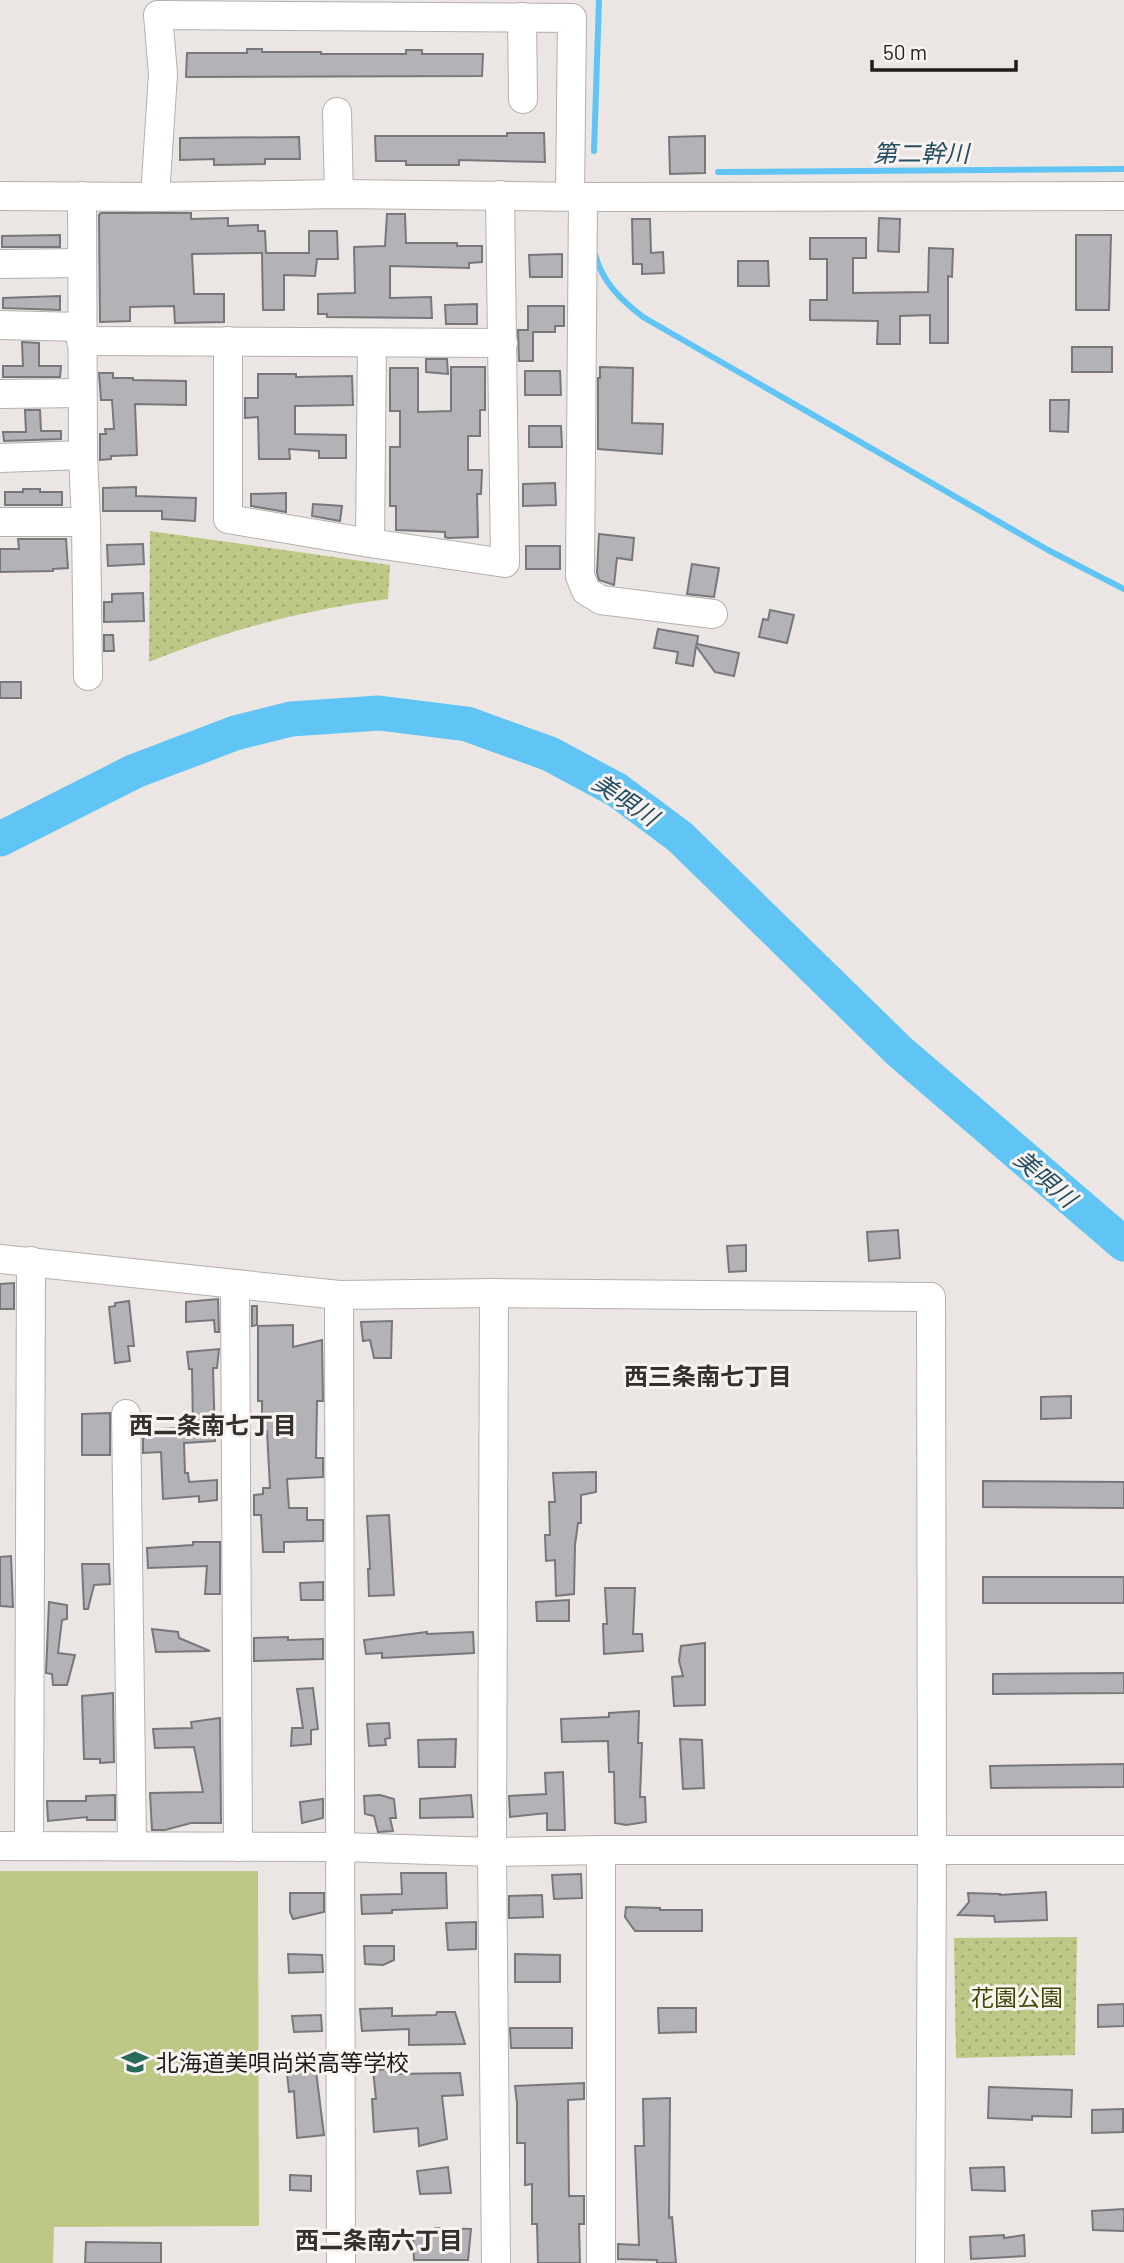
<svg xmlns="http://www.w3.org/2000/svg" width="1124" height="2263" font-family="Barlow,'Noto Sans JP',sans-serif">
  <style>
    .grass { fill: #bdc887 }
    .park { fill: url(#park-dots) }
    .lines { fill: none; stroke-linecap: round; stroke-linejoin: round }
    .stream { stroke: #60c5f4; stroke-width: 6 }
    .river { stroke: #60c5f4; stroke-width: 35 }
    .building { fill: #b2b2b7; stroke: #78777c; stroke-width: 2 }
    .minor-casing { stroke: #b5b0ad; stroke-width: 30 }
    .minor { stroke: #fff; stroke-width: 28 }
    .labels { text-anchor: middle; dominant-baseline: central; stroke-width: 6; stroke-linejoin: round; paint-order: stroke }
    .park-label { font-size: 23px; fill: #404700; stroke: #f8f3f0 }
    .poi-label { font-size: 23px; fill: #1e1c1b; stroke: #f8f3f0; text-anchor: start }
    .water-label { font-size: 24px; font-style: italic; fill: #244f63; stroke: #f8f3f0 }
    .neighbourhood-label { font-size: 24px; font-weight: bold; fill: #34302e; stroke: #f8f3f0 }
  </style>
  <defs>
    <pattern id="park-dots" width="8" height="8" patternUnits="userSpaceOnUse" patternTransform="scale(1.75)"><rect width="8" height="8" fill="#bdc887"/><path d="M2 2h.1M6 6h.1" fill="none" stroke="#a2ab74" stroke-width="1.8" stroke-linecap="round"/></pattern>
  </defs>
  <rect width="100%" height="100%" fill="#ebe6e3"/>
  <polygon class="grass" points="0,1871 258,1871 259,2226 54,2227 53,2263 0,2263"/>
  <g class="park">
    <path d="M150 531 390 565 388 599C301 610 229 630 149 662Z"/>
    <polygon points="1077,1937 1075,2055 956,2058 954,1938"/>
  </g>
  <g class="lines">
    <g class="stream">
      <polyline points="594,151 599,0"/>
      <polyline points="718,172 1124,169"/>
      <path d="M595 254C602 282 621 300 643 317L1048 550 1124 589"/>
    </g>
    <polyline class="river" points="0,839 135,771 235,733 291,719 379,713 467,724 550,754 617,790 680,837 899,1051 1124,1244"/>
  </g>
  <g class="building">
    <polygon points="247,49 262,49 262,52 321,52 321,54 406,54 406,50 422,50 422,54 483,54 482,76 186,77 187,53 247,53"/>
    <polygon points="507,133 544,133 545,162 459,160 459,165 406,165 406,161 376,161 375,136 507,136"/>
    <polygon points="705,136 705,173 670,174 669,137"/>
    <polygon points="299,137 300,159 265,159 265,164 214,165 214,159 180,160 180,138"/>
    <polygon points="101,213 191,213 191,219 228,218 228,226 258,225 258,231 265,231 266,253 309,253 309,231 337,231 338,259 317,259 315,276 284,275 284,310 263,310 262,253 192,254 194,294 224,294 224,322 175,323 174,306 130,307 130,321 100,322 99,215"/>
    <polygon points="387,214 405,214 406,243 457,243 457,246 482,246 482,262 469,263 469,268 390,266 390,298 431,297 432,318 327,317 327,314 318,314 318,294 355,293 354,247 385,246"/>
    <polygon points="879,218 900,219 899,252 878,251"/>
    <polygon points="632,219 650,219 651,253 663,252 664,273 642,274 642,264 633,264"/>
    <polygon points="60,235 60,247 2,247 2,236"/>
    <polygon points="1076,235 1111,235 1109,310 1076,310"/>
    <polygon points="810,238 866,238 866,258 853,258 853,293 928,292 929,248 953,249 952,277 948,276 948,343 930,343 930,315 900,316 900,344 877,344 878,321 810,320 810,300 827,300 827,259 810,259"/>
    <polygon points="562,254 562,277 530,277 529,255"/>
    <polygon points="738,261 768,261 769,286 738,286"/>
    <polygon points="60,296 60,310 3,308 3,298"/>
    <polygon points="477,304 477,324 446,324 445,305"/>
    <polygon points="528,306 564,306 564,326 555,326 555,332 533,332 533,361 519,361 518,330 528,330"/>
    <polygon points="22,342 39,343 39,366 61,366 60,377 3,377 3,366 23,366"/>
    <rect x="1072" y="347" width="40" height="25"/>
    <polygon points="426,359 447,359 448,374 426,372"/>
    <polygon points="451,367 485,367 485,410 480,410 480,436 468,436 468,470 482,470 481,494 477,494 478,537 448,538 445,537 445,532 396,530 396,506 390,506 390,447 400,447 400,411 390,411 390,368 418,368 418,412 451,411"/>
    <polygon points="600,367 633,368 632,423 663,424 662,454 598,449 598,378 600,378"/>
    <polygon points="525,371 560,371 561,395 525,395"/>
    <polygon points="99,373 113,373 113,378 133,378 133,380 186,381 186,405 135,404 137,455 111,456 111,459 100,460 100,434 106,434 105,429 114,429 112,400 101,400"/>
    <polygon points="258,374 296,374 296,377 352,376 353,405 295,406 295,434 346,435 346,458 319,458 319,451 289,449 290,459 259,459 258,417 245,418 245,398 258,398"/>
    <polygon points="1050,400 1069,400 1068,432 1050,431"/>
    <polygon points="25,410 40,410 41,431 61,431 61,439 4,441 3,432 26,432"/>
    <polygon points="529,426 561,426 562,447 529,447"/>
    <polygon points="555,483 556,505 523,506 523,484"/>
    <polygon points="136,487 136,496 196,498 195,521 162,519 162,511 103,511 103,488"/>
    <polygon points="23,489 40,489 40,492 62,492 62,505 5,505 5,492 23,492"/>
    <polygon points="286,493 286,512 251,506 251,494"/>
    <polygon points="313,504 342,506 340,521 312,516"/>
    <polygon points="599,534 634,538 632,560 617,558 614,585 599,580 597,573"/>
    <polygon points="18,539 66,539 68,568 53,569 53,571 0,572 0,549 19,549"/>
    <polygon points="143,544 144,564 108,566 107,545"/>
    <rect x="526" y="546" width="34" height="23"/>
    <polygon points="692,564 719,568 714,597 687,594"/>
    <polygon points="143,593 144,621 104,622 104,602 112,602 112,594"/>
    <polygon points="770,610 794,615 787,643 759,637 763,619 768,620"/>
    <polygon points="658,629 698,636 697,644 739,653 734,676 715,672 696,646 693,666 676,663 678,652 654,648"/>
    <polygon points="104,635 113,635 114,651 104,651"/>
    <rect x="0" y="682" width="21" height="16"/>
    <polygon points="898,1230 900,1258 869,1261 867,1232"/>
    <polygon points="746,1245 746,1271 729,1272 727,1246"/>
    <polygon points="14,1283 14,1309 0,1309 0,1284"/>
    <polygon points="218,1299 219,1332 215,1332 214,1320 186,1322 186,1302"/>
    <polygon points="129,1301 134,1346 128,1346 130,1361 115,1363 109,1307 115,1306 115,1303"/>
    <polygon points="252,1306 257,1306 257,1325 252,1326"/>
    <polygon points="392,1321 391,1358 374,1358 370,1340 363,1341 361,1322"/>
    <polygon points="293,1325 293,1347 322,1340 323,1401 317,1401 316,1458 323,1458 323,1477 287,1479 289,1508 307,1508 307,1520 323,1520 323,1541 284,1542 284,1552 263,1552 261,1515 254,1515 254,1495 263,1494 263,1488 270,1488 267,1431 262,1432 262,1401 258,1401 258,1326"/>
    <polygon points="219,1349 217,1368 213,1368 215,1441 184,1443 185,1473 188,1473 189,1482 217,1480 217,1500 199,1502 199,1496 163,1499 161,1452 143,1453 143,1430 193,1427 192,1369 189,1369 187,1352"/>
    <polygon points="1071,1396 1071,1418 1041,1419 1041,1397"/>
    <polygon points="110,1413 110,1455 82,1455 82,1414"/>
    <polygon points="596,1472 596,1492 581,1495 581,1523 578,1523 575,1545 574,1594 556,1596 555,1560 546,1561 545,1535 550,1535 549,1502 555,1502 553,1473"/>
    <polygon points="983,1481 1124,1482 1124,1508 983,1507"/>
    <polygon points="389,1515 394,1595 369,1596 368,1569 370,1569 367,1516"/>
    <polygon points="193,1542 220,1542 220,1594 205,1594 207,1566 148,1568 147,1548 193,1545"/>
    <polygon points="11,1556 13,1607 0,1606 0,1557"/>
    <polygon points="82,1564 109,1564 110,1584 94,1585 88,1609 84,1609"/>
    <rect x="983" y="1577" width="141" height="26"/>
    <polygon points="323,1582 323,1600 301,1600 300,1583"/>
    <polygon points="605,1588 635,1588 633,1634 642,1634 643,1651 604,1654 603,1624 607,1624"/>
    <polygon points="569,1600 569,1621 537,1621 536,1602"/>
    <polygon points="49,1602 67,1605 67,1619 62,1620 58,1653 75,1655 67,1685 53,1685 52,1674 46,1673"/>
    <polygon points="152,1629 178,1632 179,1638 210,1651 156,1652"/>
    <polygon points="427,1632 427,1634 473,1632 474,1653 382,1658 382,1653 366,1654 364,1640"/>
    <polygon points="288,1637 288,1640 323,1639 323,1659 254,1661 254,1638"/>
    <polygon points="705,1643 705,1705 674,1706 672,1677 683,1676 679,1661 681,1646"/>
    <polygon points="1124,1673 1124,1693 993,1694 993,1674"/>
    <polygon points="313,1688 318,1729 311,1730 311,1744 291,1746 292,1728 303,1728 297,1689"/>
    <polygon points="113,1693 114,1762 100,1763 100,1759 84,1759 82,1696"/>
    <polygon points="639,1711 638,1743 642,1743 640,1797 645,1797 646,1822 626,1825 615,1823 614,1772 609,1772 608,1741 562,1742 561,1719 609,1717 609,1713"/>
    <polygon points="220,1718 221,1823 191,1823 165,1830 152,1830 150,1793 203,1792 194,1747 155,1748 153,1729 192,1728 191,1722"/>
    <polygon points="389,1723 390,1738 385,1739 386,1745 369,1746 367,1724"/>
    <polygon points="456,1739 455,1767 419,1767 418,1740"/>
    <polygon points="680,1739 702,1740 704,1788 683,1789"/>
    <polygon points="1124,1764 1124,1787 991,1788 990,1766"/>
    <polygon points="563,1772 565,1830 547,1830 547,1813 510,1817 509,1796 546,1794 545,1773"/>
    <polygon points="115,1795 115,1820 87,1820 87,1817 48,1821 47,1801 86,1801 86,1796"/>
    <polygon points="380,1795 394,1799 396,1818 390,1818 393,1831 378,1832 374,1816 365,1814 364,1796"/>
    <polygon points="471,1795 473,1817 420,1818 420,1799"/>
    <polygon points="323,1799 323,1818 302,1823 300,1802"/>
    <polygon points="401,1873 446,1873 447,1908 392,1910 392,1913 362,1914 361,1895 402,1894"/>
    <polygon points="581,1874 582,1898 554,1899 552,1875"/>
    <polygon points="1046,1892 1047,1920 995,1922 994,1916 958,1915 969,1902 968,1893 1000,1894 1000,1895"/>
    <polygon points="290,1893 324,1893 324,1912 293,1919 290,1912"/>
    <polygon points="542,1895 543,1917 509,1918 509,1896"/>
    <polygon points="626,1907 660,1908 660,1910 702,1910 702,1931 635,1931 625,1917"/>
    <polygon points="476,1922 476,1949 448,1950 446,1923"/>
    <polygon points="364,1946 394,1946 394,1960 383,1965 365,1964"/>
    <polygon points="288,1954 322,1955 323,1972 289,1973"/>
    <polygon points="515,1954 560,1955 560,1982 515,1982"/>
    <polygon points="1124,2004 1124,2026 1098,2027 1098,2005"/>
    <polygon points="392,2008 392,2016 436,2015 437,2012 455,2012 465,2044 409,2045 409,2029 362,2031 360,2009"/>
    <polygon points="658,2008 696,2008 696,2032 659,2033"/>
    <polygon points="321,2015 322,2031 294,2032 292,2016"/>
    <polygon points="510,2028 572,2028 572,2048 511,2048"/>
    <polygon points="391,2069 392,2074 460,2073 463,2095 442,2096 447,2139 419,2146 418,2128 374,2132 372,2099 376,2099 373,2070"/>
    <polygon points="316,2071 324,2135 297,2138 294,2091 289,2092 287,2074"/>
    <polygon points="584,2083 584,2099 568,2100 569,2196 584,2196 584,2224 579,2224 580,2263 538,2263 537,2224 532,2224 532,2184 525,2185 525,2143 517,2143 517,2103 515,2086"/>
    <polygon points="989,2087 1072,2090 1071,2117 1032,2116 1032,2120 988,2118"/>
    <polygon points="670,2098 669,2218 672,2217 676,2263 657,2263 657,2260 618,2259 618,2244 639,2245 635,2146 644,2146 643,2099"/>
    <polygon points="1123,2109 1123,2132 1092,2133 1092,2110"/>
    <polygon points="448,2167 451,2193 420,2194 417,2171"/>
    <polygon points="1004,2167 1005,2191 972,2190 970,2168"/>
    <polygon points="290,2175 311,2176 311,2191 290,2190"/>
    <polygon points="1124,2209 1124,2231 1093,2230 1092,2211"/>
    <polygon points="435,2228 471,2229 468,2260 414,2260 413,2237 434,2232"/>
    <polygon points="1004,2235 1004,2238 1024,2235 1025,2256 971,2259 970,2237"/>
    <polygon points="86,2242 161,2243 161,2263 85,2263"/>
  </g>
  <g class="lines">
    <g class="minor-casing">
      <g id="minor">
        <polyline points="522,17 523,99"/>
        <polyline points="337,112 339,194"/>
        <polyline points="0,196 155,197 339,194 583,197 1124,196"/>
        <polyline points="82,196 83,455 86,522 88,676"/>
        <polyline points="155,197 163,74 158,15 572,18 570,196"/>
        <polyline points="583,197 580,576 586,591 601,600 713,614"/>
        <polyline points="0,264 82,263"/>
        <polyline points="0,325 81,327"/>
        <polyline points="81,341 503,343"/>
        <polyline points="228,341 228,519 370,543 372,343"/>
        <polyline points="0,394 82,393"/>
        <polyline points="0,458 83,455"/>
        <polyline points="0,522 86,522"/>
        <polyline points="370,543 505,563 500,195"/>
        <polyline points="0,1259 339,1295 494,1293 931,1297 932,1851 930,2263"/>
        <polyline points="235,1286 238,1847"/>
        <polyline points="494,1293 492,1852 496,2263"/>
        <polyline points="339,1295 341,2263"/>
        <polyline points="126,1414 132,1844"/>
        <polyline points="29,1845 31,1261"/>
        <polyline points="0,1846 342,1847 492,1852 601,1850 1124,1850"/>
        <polyline points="601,1850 601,2263"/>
      </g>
    </g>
    <use href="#minor" class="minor"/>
  </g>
  <defs>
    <g id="school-bare" transform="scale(2.1)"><path d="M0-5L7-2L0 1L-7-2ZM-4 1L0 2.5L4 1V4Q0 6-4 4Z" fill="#296a5a" stroke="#f8f3f0" stroke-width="2.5" paint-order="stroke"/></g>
  </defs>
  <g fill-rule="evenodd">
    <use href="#school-bare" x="135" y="2062"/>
  </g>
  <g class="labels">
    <g class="park-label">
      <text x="1017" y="1997">花園公園</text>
    </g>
    <g class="poi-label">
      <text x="156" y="2062">北海道美唄尚栄高等学校</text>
    </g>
    <g class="water-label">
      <text x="921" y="152">第二幹川</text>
      <text transform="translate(626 799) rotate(34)">美唄川</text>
      <text transform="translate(1046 1178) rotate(41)">美唄川</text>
    </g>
    <g class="neighbourhood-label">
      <text x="708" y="1375">西三条南七丁目</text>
      <text x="213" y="1424">西二条南七丁目</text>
      <text x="379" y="2239">西二条南六丁目</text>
    </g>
  </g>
  <path d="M872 60v10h144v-10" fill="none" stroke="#1e1c1b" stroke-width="3.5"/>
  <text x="883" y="60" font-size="21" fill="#1e1c1b" stroke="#f8f3f0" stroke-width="5" paint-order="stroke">50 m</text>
</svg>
